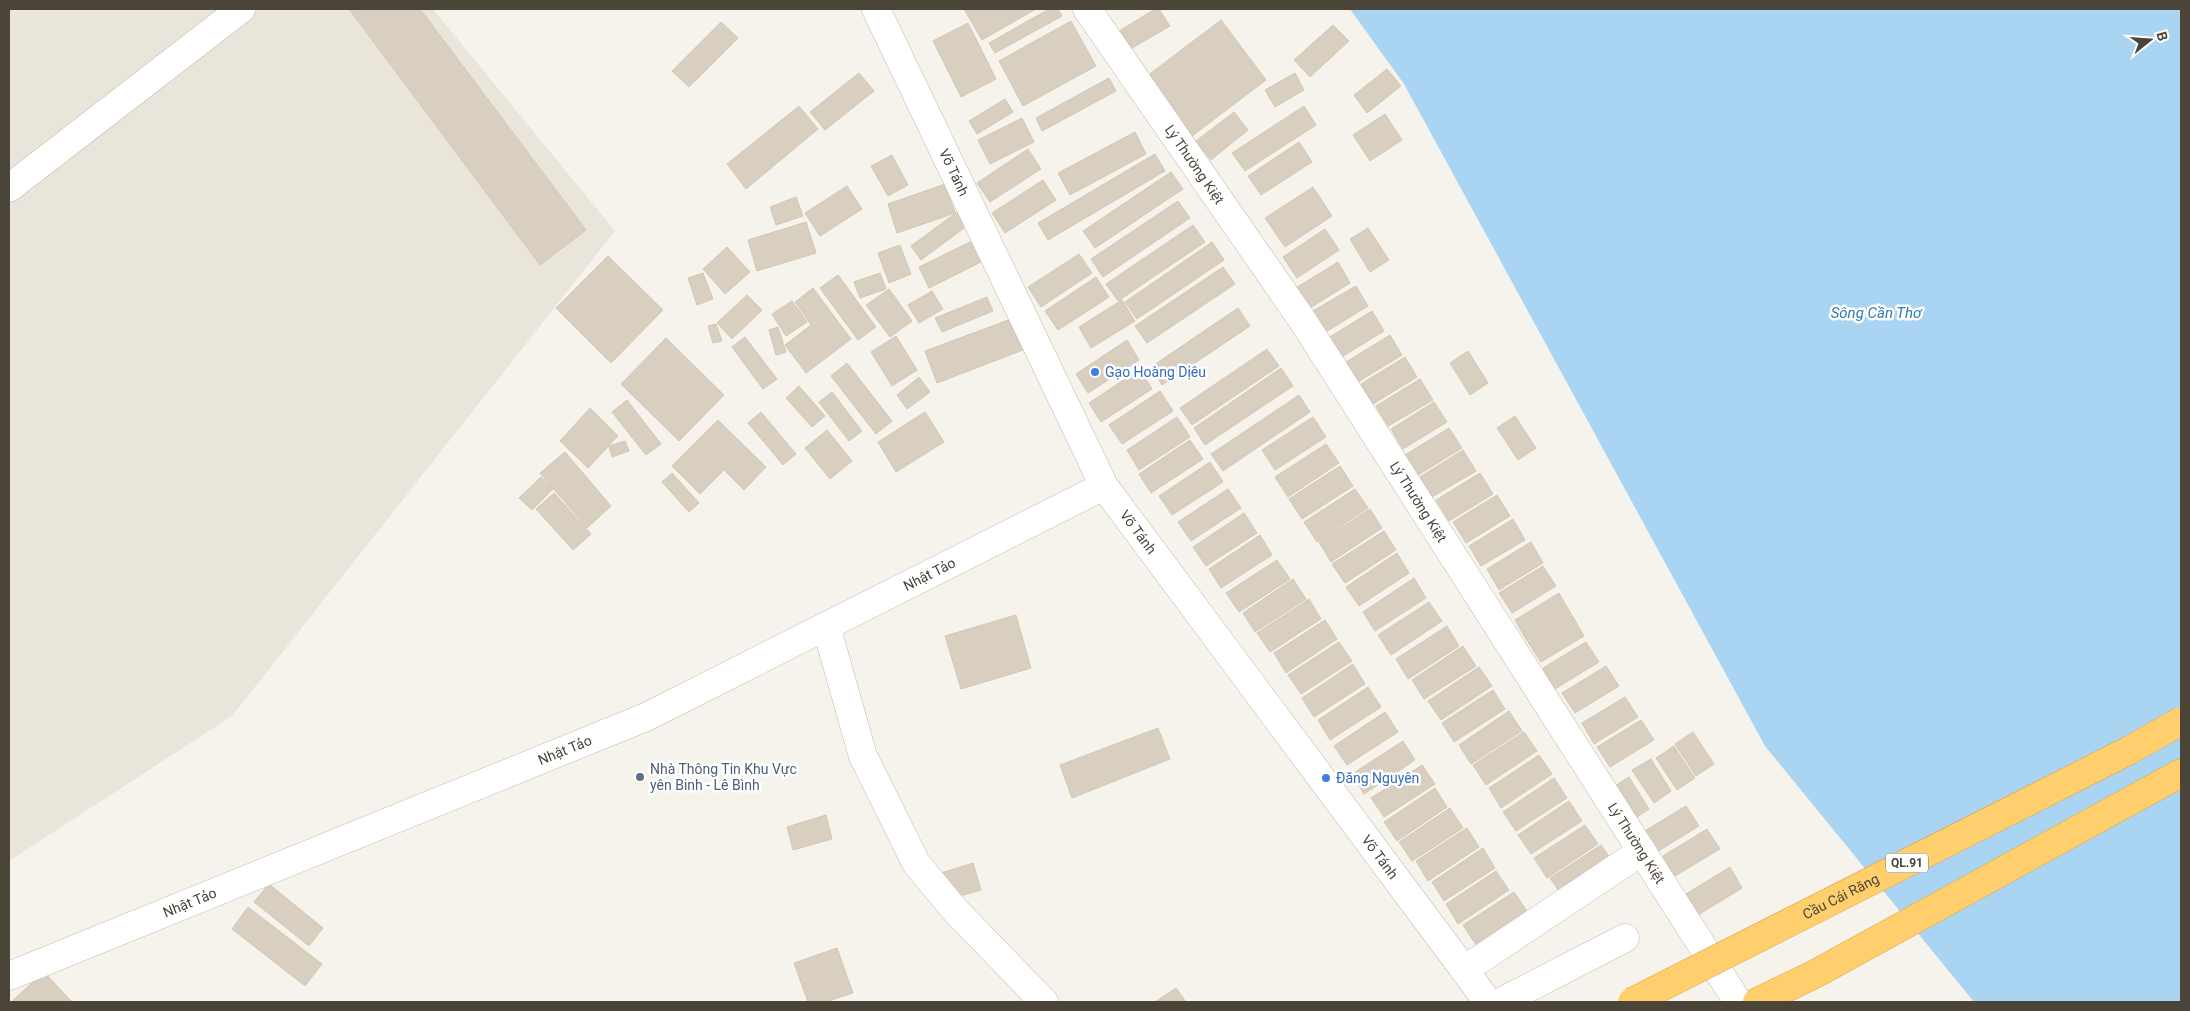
<svg xmlns="http://www.w3.org/2000/svg" width="2190" height="1011" font-family="Roboto,sans-serif">
  <style>
    .residential { fill: #eae5da }
    .water { fill: #a9d4f2 }
    .building { fill: #d8cfc1; stroke: #d3c7b4 }
    .lines { fill: none; stroke-linecap: round; stroke-linejoin: round }
    .minor-casing { stroke: #c2bbae; stroke-width: 29 }
    .highway-casing { stroke: #e0a43c; stroke-width: 29 }
    .minor { stroke: #fff; stroke-width: 28 }
    .highway { stroke: #ffcf6e; stroke-width: 28 }
    .highway-bridge-casing { stroke: #e0a43c; stroke-width: 29; stroke-linecap: butt }
    .highway-bridge { stroke: #ffcf6e; stroke-width: 28 }
    .shop-dot { fill: #3f7fe0; stroke: #fff; stroke-width: 2 }
    .service-dot { fill: #5c6f8a; stroke: #fff; stroke-width: 2 }
    .labels { text-anchor: middle; dominant-baseline: central; stroke-width: 5; stroke-linejoin: round; paint-order: stroke }
    .shield { fill: #fff; stroke: #817c74; stroke-width: 1 }
    .shield-label { font-size: 12px; font-weight: bold; fill: #4b4439 }
    .street-label { font-size: 14px; fill: #4b4439; stroke: #fff }
    .shop-label { font-size: 14px; fill: #366cbe; stroke: #fff; text-anchor: start }
    .service-label { font-size: 14px; fill: #4e5e75; stroke: #fff; text-anchor: start }
    .water-label { font-size: 15px; font-style: italic; fill: #2e7ab2; stroke: #fff }
  </style>
  <rect width="100%" height="100%" fill="#f6f3ec"/>
  <polygon class="residential" points="9,9 433,9 615,231 232,716 9,861"/>
  <polygon class="water" points="1350,9 2181,9 2181,1002 1974,1002 1765,746 1404,84"/>
  <g class="building">
    <polygon points="349,9 420,9 586,230 540,265"/>
    <polygon points="964,9 1036,9 982,40"/>
    <polygon points="1049,9 1058,9 1062,16 995,53 989,43"/>
    <polygon points="1155,9 1159,9 1170,26 1127,51 1116,33"/>
    <polygon points="1221,20 1266,80 1192,136 1147,76"/>
    <polygon points="1071,21 1096,66 1023,106 999,61"/>
    <polygon points="721,22 738,38 689,87 672,71"/>
    <polygon points="968,23 996,79 961,97 933,41"/>
    <polygon points="1333,25 1349,41 1310,77 1294,60"/>
    <polygon points="1387,69 1401,86 1367,113 1354,95"/>
    <polygon points="859,73 874,91 825,130 810,112"/>
    <polygon points="1295,73 1304,90 1275,107 1265,90"/>
    <polygon points="1109,78 1116,91 1042,131 1036,118"/>
    <polygon points="1005,99 1013,112 977,134 969,121"/>
    <polygon points="799,106 818,129 746,189 727,164"/>
    <polygon points="1304,106 1316,125 1245,171 1232,153"/>
    <polygon points="1234,112 1248,130 1211,160 1196,141"/>
    <polygon points="1385,114 1402,140 1370,161 1353,135"/>
    <polygon points="1022,118 1034,142 990,164 978,140"/>
    <polygon points="1135,132 1146,154 1070,195 1058,173"/>
    <polygon points="1299,142 1312,162 1261,195 1248,176"/>
    <polygon points="1028,149 1041,169 990,202 977,183"/>
    <polygon points="1155,154 1165,171 1048,240 1038,223"/>
    <polygon points="892,155 908,185 888,196 871,166"/>
    <polygon points="1171,172 1183,189 1095,248 1083,231"/>
    <polygon points="1043,180 1056,200 1005,233 992,213"/>
    <polygon points="945,184 955,213 897,233 888,204"/>
    <polygon points="847,186 862,209 820,236 805,213"/>
    <polygon points="1313,187 1332,216 1285,247 1265,218"/>
    <polygon points="796,197 803,216 776,225 770,207"/>
    <polygon points="1178,201 1190,218 1103,277 1091,259"/>
    <polygon points="957,212 967,226 921,260 911,246"/>
    <polygon points="806,222 816,253 757,271 748,240"/>
    <polygon points="1193,225 1205,242 1118,301 1106,284"/>
    <polygon points="1368,228 1389,260 1370,272 1350,239"/>
    <polygon points="1325,229 1339,250 1297,278 1283,257"/>
    <polygon points="972,241 983,261 929,288 919,267"/>
    <polygon points="1212,242 1224,260 1137,319 1125,302"/>
    <polygon points="900,245 911,274 889,283 878,253"/>
    <polygon points="727,247 750,272 725,294 703,269"/>
    <polygon points="1079,254 1092,273 1041,307 1028,287"/>
    <polygon points="608,256 663,310 611,363 556,308"/>
    <polygon points="1338,262 1350,283 1307,310 1294,289"/>
    <polygon points="1223,267 1235,284 1147,343 1135,326"/>
    <polygon points="703,273 713,299 697,305 688,278"/>
    <polygon points="880,273 886,289 860,298 854,282"/>
    <polygon points="838,275 876,327 858,340 820,288"/>
    <polygon points="1096,277 1109,297 1058,330 1045,311"/>
    <polygon points="1356,286 1368,306 1324,333 1311,312"/>
    <polygon points="813,288 851,339 806,373 785,345 811,325 795,302"/>
    <polygon points="889,289 912,321 890,337 866,305"/>
    <polygon points="932,291 943,309 919,323 908,305"/>
    <polygon points="747,295 762,310 732,339 717,323"/>
    <polygon points="987,297 993,311 942,332 935,318"/>
    <polygon points="1122,300 1135,321 1091,348 1079,327"/>
    <polygon points="792,301 807,322 786,336 772,314"/>
    <polygon points="1238,308 1250,326 1162,385 1151,367"/>
    <polygon points="1372,311 1384,331 1340,358 1328,338"/>
    <polygon points="1011,319 1023,350 937,383 925,351"/>
    <polygon points="716,324 722,341 713,343 708,326"/>
    <polygon points="778,327 786,352 776,355 769,330"/>
    <polygon points="1390,335 1402,355 1358,382 1346,362"/>
    <polygon points="896,336 917,370 892,386 871,352"/>
    <polygon points="745,337 777,379 763,389 732,347"/>
    <polygon points="666,338 724,395 679,441 621,384"/>
    <polygon points="1127,340 1139,360 1088,393 1076,374"/>
    <polygon points="1267,349 1279,366 1192,425 1180,408"/>
    <polygon points="1468,351 1488,383 1470,395 1450,363"/>
    <polygon points="1405,357 1417,377 1373,404 1361,384"/>
    <polygon points="847,363 892,421 876,434 831,376"/>
    <polygon points="1281,368 1293,386 1205,445 1194,428"/>
    <polygon points="1140,369 1152,389 1101,422 1089,403"/>
    <polygon points="919,377 930,392 907,409 897,395"/>
    <polygon points="1420,379 1433,400 1388,426 1376,406"/>
    <polygon points="799,386 825,416 812,427 786,398"/>
    <polygon points="1160,391 1173,411 1122,444 1109,425"/>
    <polygon points="832,392 862,431 849,441 819,402"/>
    <polygon points="1299,395 1310,412 1223,471 1211,454"/>
    <polygon points="627,400 661,444 646,455 612,412"/>
    <polygon points="1434,402 1447,422 1403,449 1391,429"/>
    <polygon points="590,408 618,436 588,468 560,441"/>
    <polygon points="761,412 796,454 783,465 748,423"/>
    <polygon points="925,412 944,442 896,472 878,442"/>
    <polygon points="1515,416 1536,448 1518,460 1497,428"/>
    <polygon points="1177,417 1190,437 1139,470 1127,450"/>
    <polygon points="1313,417 1326,437 1275,470 1262,450"/>
    <polygon points="718,420 766,467 744,490 724,470 700,494 672,466"/>
    <polygon points="1449,428 1462,448 1418,475 1405,455"/>
    <polygon points="827,430 852,461 830,479 805,448"/>
    <polygon points="1190,440 1203,459 1151,493 1139,474"/>
    <polygon points="625,441 629,451 612,457 609,446"/>
    <polygon points="1326,444 1339,463 1288,497 1275,477"/>
    <polygon points="1463,450 1476,471 1432,497 1420,477"/>
    <polygon points="565,452 611,506 587,528 540,473"/>
    <polygon points="1210,462 1223,482 1172,515 1159,496"/>
    <polygon points="1340,466 1353,486 1302,519 1289,499"/>
    <polygon points="672,473 699,503 689,512 662,482"/>
    <polygon points="1480,473 1493,494 1449,521 1436,500"/>
    <polygon points="541,477 553,489 532,510 519,498"/>
    <polygon points="1228,489 1241,508 1191,541 1178,522"/>
    <polygon points="1355,489 1368,508 1317,542 1304,522"/>
    <polygon points="554,493 591,534 573,550 536,509"/>
    <polygon points="1497,495 1510,516 1466,543 1453,522"/>
    <polygon points="1370,509 1382,528 1331,562 1319,542"/>
    <polygon points="1244,513 1257,533 1206,566 1193,547"/>
    <polygon points="1513,519 1525,540 1481,566 1469,546"/>
    <polygon points="1384,531 1396,550 1345,583 1332,564"/>
    <polygon points="1260,535 1272,555 1221,588 1209,569"/>
    <polygon points="1531,542 1543,563 1499,590 1487,569"/>
    <polygon points="1397,553 1409,573 1359,606 1346,587"/>
    <polygon points="1277,560 1290,579 1239,612 1226,593"/>
    <polygon points="1543,566 1556,586 1512,613 1499,593"/>
    <polygon points="1414,578 1426,598 1375,631 1363,612"/>
    <polygon points="1293,579 1306,599 1255,632 1243,613"/>
    <polygon points="1559,593 1571,614 1527,641 1515,620"/>
    <polygon points="1309,599 1321,619 1270,652 1257,633"/>
    <polygon points="1429,602 1442,621 1391,655 1378,635"/>
    <polygon points="1016,615 1031,668 961,689 945,636"/>
    <polygon points="1572,615 1584,636 1541,662 1528,642"/>
    <polygon points="1325,620 1337,639 1286,673 1274,653"/>
    <polygon points="1447,626 1459,646 1408,679 1396,659"/>
    <polygon points="1339,642 1352,661 1301,694 1288,675"/>
    <polygon points="1586,642 1599,662 1555,689 1543,668"/>
    <polygon points="1463,646 1476,666 1424,699 1412,680"/>
    <polygon points="1353,664 1365,684 1314,717 1302,698"/>
    <polygon points="1606,666 1619,686 1575,713 1562,693"/>
    <polygon points="1479,667 1492,686 1441,720 1428,701"/>
    <polygon points="1368,687 1381,707 1330,740 1318,720"/>
    <polygon points="1493,690 1505,709 1454,742 1442,723"/>
    <polygon points="1625,697 1638,717 1594,744 1582,723"/>
    <polygon points="1509,711 1522,731 1471,764 1459,745"/>
    <polygon points="1385,712 1398,732 1347,765 1334,746"/>
    <polygon points="1641,720 1654,740 1610,767 1597,747"/>
    <polygon points="1158,728 1170,759 1072,798 1060,765"/>
    <polygon points="1524,732 1537,751 1486,785 1473,765"/>
    <polygon points="1693,732 1714,764 1696,776 1675,744"/>
    <polygon points="1403,741 1415,760 1364,794 1352,774"/>
    <polygon points="1674,746 1695,778 1677,790 1656,758"/>
    <polygon points="1539,755 1552,774 1501,808 1489,788"/>
    <polygon points="1651,759 1671,791 1654,803 1632,770"/>
    <polygon points="1422,765 1435,784 1384,817 1371,798"/>
    <polygon points="1629,777 1649,809 1631,821 1610,789"/>
    <polygon points="1554,778 1567,798 1516,831 1503,812"/>
    <polygon points="1435,788 1447,807 1397,841 1384,822"/>
    <polygon points="1569,801 1582,821 1531,854 1518,835"/>
    <polygon points="1686,806 1699,826 1655,853 1643,832"/>
    <polygon points="1450,808 1463,828 1412,861 1399,842"/>
    <polygon points="826,815 832,839 793,850 787,827"/>
    <polygon points="1585,825 1598,844 1547,878 1534,858"/>
    <polygon points="1467,828 1479,847 1428,881 1416,861"/>
    <polygon points="1707,829 1720,849 1675,876 1663,856"/>
    <polygon points="1601,845 1614,863 1563,897 1550,878"/>
    <polygon points="1483,848 1495,868 1444,901 1432,882"/>
    <polygon points="973,863 981,890 942,901 935,875"/>
    <polygon points="1730,867 1742,888 1698,915 1686,894"/>
    <polygon points="1496,871 1509,890 1458,924 1446,904"/>
    <polygon points="269,884 323,928 309,946 254,902"/>
    <polygon points="1514,892 1527,911 1476,945 1463,925"/>
    <polygon points="248,907 322,964 305,986 232,929"/>
    <polygon points="837,948 853,993 825,1002 808,1002 794,963"/>
    <polygon points="44,972 72,1002 11,1002"/>
    <polygon points="1176,988 1186,1002 1155,1002"/>
  </g>
  <g class="lines">
    <g class="minor-casing">
      <g id="minor">
        <path id="s1" d="M876 9 1104 486 1488 1002"/>
        <path id="s2" d="M1087 9 1303 321 1738 1002"/>
        <polyline points="9,188 241,9"/>
        <polyline points="826,626 863,756 916,863 954,909 1044,1002"/>
        <polyline points="1464,970 1642,851"/>
        <path id="s3" d="M9 976 646 717 1104 486"/>
        <polyline points="1501,1002 1625,938"/>
      </g>
    </g>
    <g class="highway-casing">
      <polyline id="highway" points="1757,1002 1815,974 2181,773"/>
    </g>
    <use href="#minor" class="minor"/>
    <use href="#highway" class="highway"/>
    <g class="highway-bridge-casing">
      <g id="highway-bridge">
        <path id="s4" d="M1632 1002 2128 751 2181 721"/>
      </g>
    </g>
    <use href="#highway-bridge" class="highway-bridge"/>
  </g>
  <g class="shop-dot">
    <circle cx="1095" cy="372" r="5"/>
    <circle cx="1326" cy="778" r="5"/>
  </g>
  <circle class="service-dot" cx="640" cy="777" r="5"/>
  <g class="labels">
    <rect class="shield" x="1886" y="853.5" width="42" height="19" rx="4"/>
    <g class="shield-label">
      <text x="1907" y="863">QL.91</text>
    </g>
    <g class="street-label">
      <text stroke="none"><textPath href="#s2" startOffset="189">Lý Thường Kiệt</textPath></text>
      <text stroke="none"><textPath href="#s1" startOffset="181">Võ Tánh</textPath></text>
      <text stroke="none"><textPath href="#s2" startOffset="594">Lý Thường Kiệt</textPath></text>
      <text stroke="none"><textPath href="#s1" startOffset="586">Võ Tánh</textPath></text>
      <text stroke="none"><textPath href="#s3" startOffset="1005">Nhật Tảo</textPath></text>
      <text stroke="none"><textPath href="#s3" startOffset="600">Nhật Tảo</textPath></text>
      <text stroke="none"><textPath href="#s2" startOffset="999">Lý Thường Kiệt</textPath></text>
      <text stroke="none"><textPath href="#s1" startOffset="991">Võ Tánh</textPath></text>
      <text stroke="none"><textPath href="#s4" startOffset="234">Cầu Cái Răng</textPath></text>
      <text stroke="none"><textPath href="#s3" startOffset="195">Nhật Tảo</textPath></text>
    </g>
    <g class="shop-label">
      <text x="1105" y="372">Gạo Hoàng Dịêu</text>
      <text x="1336" y="778">Đăng Nguyên</text>
    </g>
    <g class="service-label">
      <text x="650" y="769">Nhà Thông Tin Khu Vực<tspan x="650" dy="16">yên Binh - Lê Bình</tspan></text>
    </g>
    <g class="water-label">
      <text x="1876" y="313">Sông Cần Thơ</text>
    </g>
  </g>
  <rect width="2190" height="1011" fill="none" stroke="#4b4439" stroke-width="20"/>
  <g transform="translate(2150 40) rotate(73)" stroke="#ffffff" stroke-width="4" paint-order="stroke">
  <path d="M0-4L9 19L0 12L-9 19Z" fill="#4b4439"/>
  <text y="-8" font-size="14" font-weight="bold" text-anchor="middle" fill="#4b4439">B</text>
  </g>
</svg>
